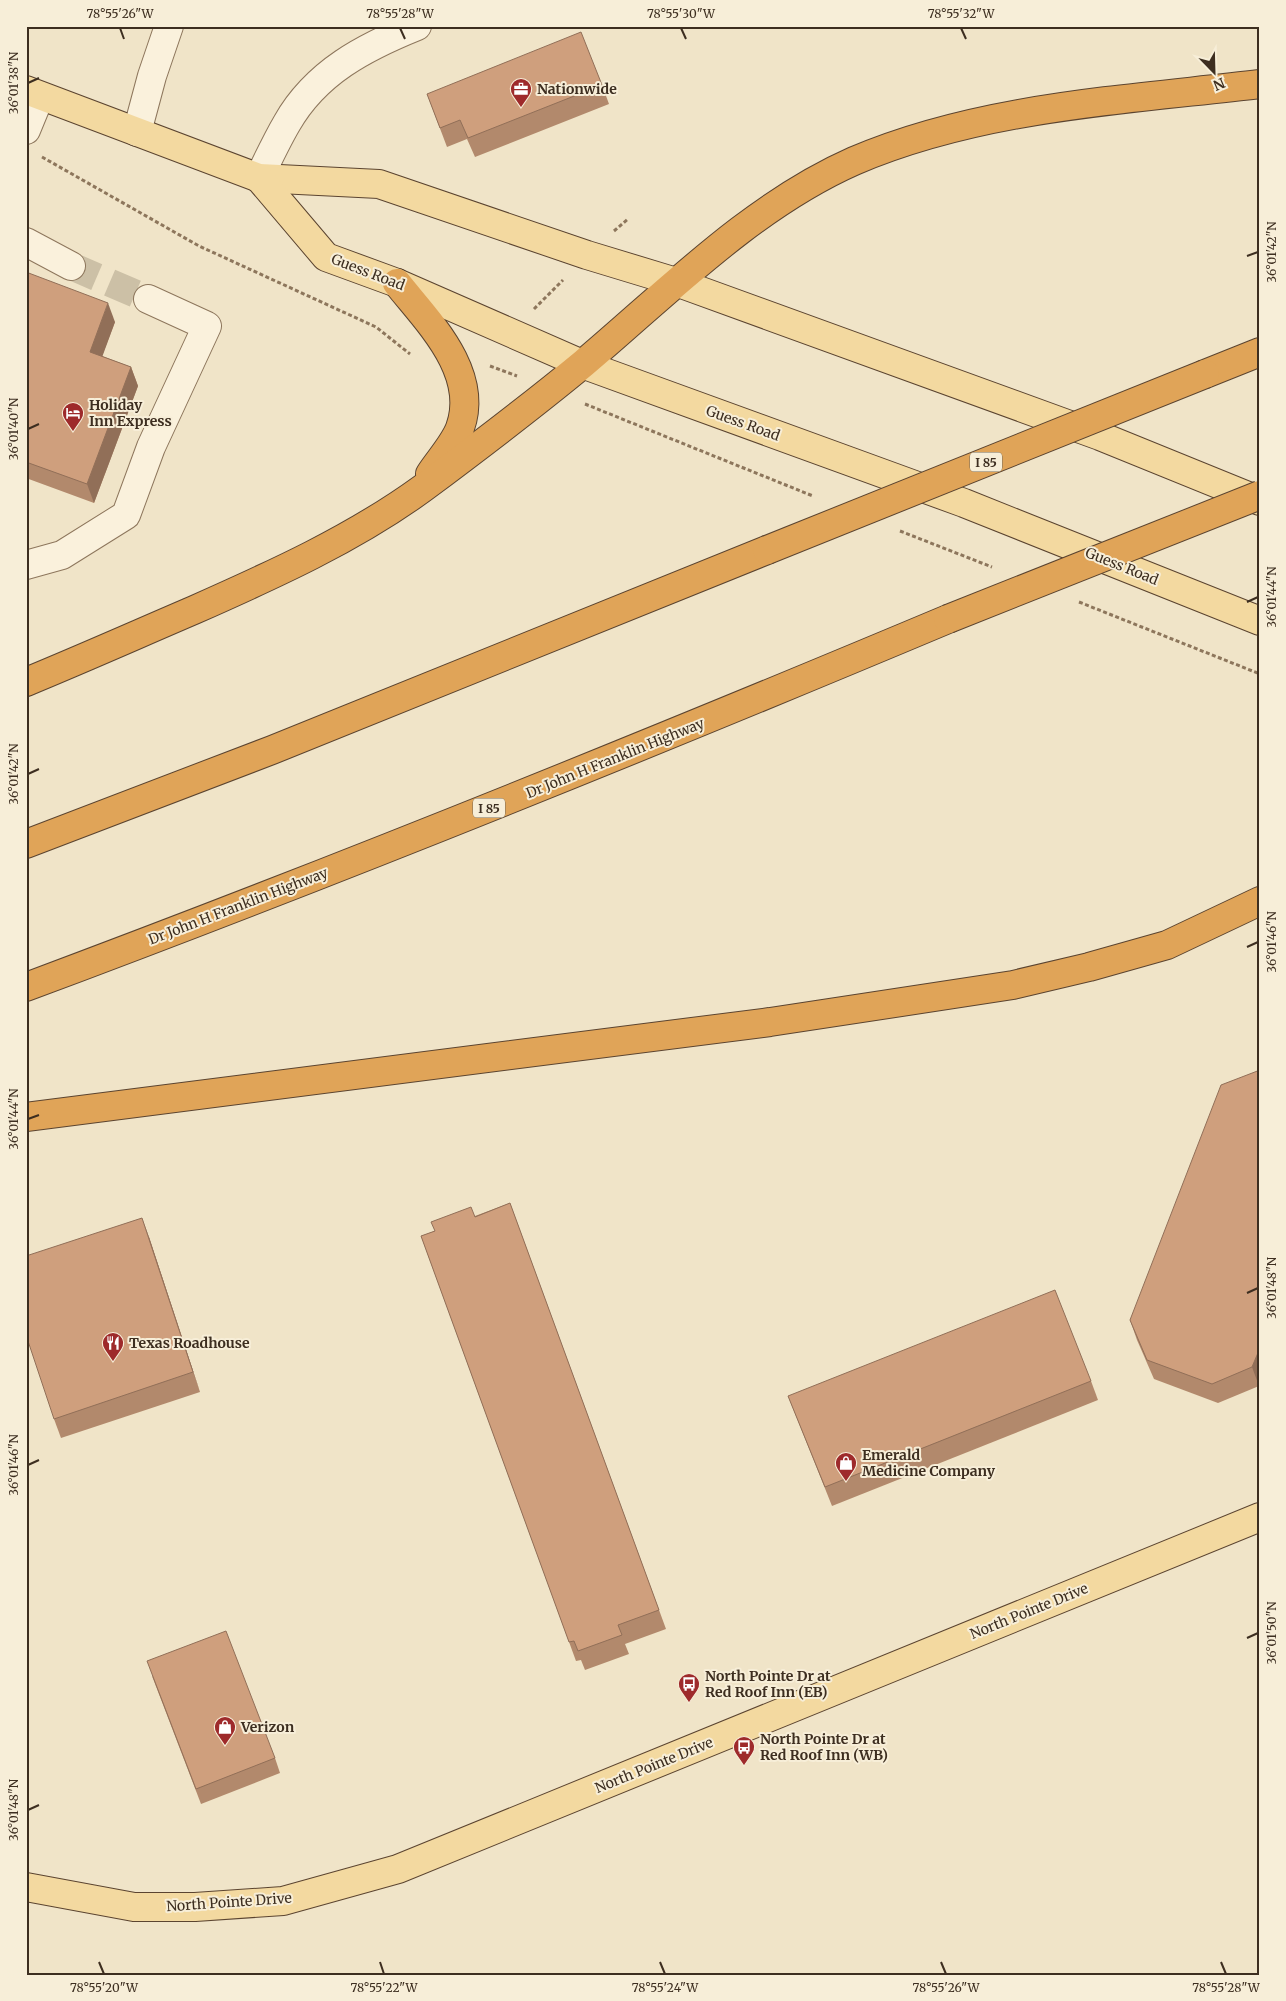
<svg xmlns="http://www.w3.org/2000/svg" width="1286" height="2001" font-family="Merriweather,serif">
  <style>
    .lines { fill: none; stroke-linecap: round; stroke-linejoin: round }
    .minor-tunnel { stroke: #ccc0a6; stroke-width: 28; stroke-dasharray: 28 14; stroke-linecap: butt }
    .minor-casing { stroke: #8d765c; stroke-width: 30 }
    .major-casing { stroke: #5b4430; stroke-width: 30 }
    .highway-casing { stroke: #5b4430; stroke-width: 30 }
    .path { stroke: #8d765c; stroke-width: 3; stroke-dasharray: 4 2.5; stroke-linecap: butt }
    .minor { stroke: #faf1dc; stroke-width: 28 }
    .major { stroke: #f3d9a0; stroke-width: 28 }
    .highway { stroke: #e0a458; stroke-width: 28 }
    .highway-bridge-casing { stroke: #5b4430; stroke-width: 30; stroke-linecap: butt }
    .highway-bridge { stroke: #e0a458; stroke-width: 28 }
    .wall { fill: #b2896c }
    .shaded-wall { fill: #916f58 }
    .building { fill: #cf9f7d; stroke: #916f58 }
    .ticks { fill: none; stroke: #3d2e20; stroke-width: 2 }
    .labels { text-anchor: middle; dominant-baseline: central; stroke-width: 4; stroke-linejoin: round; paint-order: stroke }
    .shield { fill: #f7eed8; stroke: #756857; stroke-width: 1 }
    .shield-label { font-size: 12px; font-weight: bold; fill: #3d2e20 }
    .poi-label { font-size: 14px; font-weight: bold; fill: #3d2e20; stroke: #f7eed8; text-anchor: start }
    .street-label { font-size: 14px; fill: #3d2e20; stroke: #f7eed8 }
    .neatline { fill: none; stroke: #3d2e20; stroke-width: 2 }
    .ticks-label { font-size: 12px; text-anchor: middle; fill: #3d2e20 }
  </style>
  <rect width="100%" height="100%" fill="#f0e4c8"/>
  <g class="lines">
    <polyline class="minor-tunnel" points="71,266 148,299"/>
    <g class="minor-casing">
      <g id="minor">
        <polyline points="26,130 40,96"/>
        <polyline points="137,132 152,76 169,26"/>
        <path d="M259 178C268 159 277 140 287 123 316 72 365 47 417 26"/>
        <polyline points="26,242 71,266"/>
        <polyline points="26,565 62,555 126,515 151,447 207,326 148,299"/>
      </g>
    </g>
    <g class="major-casing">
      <g id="major">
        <polyline points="26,90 259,178 379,184 587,255 676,282 1100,436 1260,501"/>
        <polyline points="259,178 326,257 397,283 582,364 964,503 1260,621"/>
        <polyline points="26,1887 134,1907 195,1907 283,1901 398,1869 1260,1517"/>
      </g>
    </g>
    <g class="highway-casing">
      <g id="highway">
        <path d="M397 283C428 322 480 372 460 428 454 444 439 460 430 474"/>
        <polyline points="1205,374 1260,352"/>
        <path d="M26 682C82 659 138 634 194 610 273 575 353 539 423 488 478 447 532 406 584 363 668 292 752 206 854 161 980 107 1124 100 1260 84"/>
        <polyline points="26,844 272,750 767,550"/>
        <path d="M26 987C337 871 643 747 948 619"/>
        <polyline points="26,1117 770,1022 1013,985 1089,967 1167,945 1260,901"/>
      </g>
    </g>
    <g class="path">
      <polyline points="42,157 199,246 376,327 410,354"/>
      <polyline points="614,231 628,219"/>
      <polyline points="534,309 563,280"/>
      <polyline points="490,366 517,376"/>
      <polyline points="585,404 813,496"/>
      <polyline points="900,531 992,567"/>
      <polyline points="1079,602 1260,674"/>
    </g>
    <use href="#minor" class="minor"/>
    <use href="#major" class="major"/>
    <use href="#highway" class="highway"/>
    <g class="highway-bridge-casing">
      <g id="highway-bridge">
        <polyline points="767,550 1205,374"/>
        <polyline points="948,619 1260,495"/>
      </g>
    </g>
    <use href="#highway-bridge" class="highway-bridge"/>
  </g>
  <g class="wall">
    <polygon points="602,85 609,104 475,157 467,139 447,147 427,94"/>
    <polygon points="26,272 115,322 102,356 131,367 138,386 94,503 26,478"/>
    <polygon points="1260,1070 1260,1385 1259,1386 1218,1403 1154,1379 1137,1340 1130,1320"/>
    <polygon points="510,1203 666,1629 625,1644 629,1654 585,1670 581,1660 576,1661 421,1236"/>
    <polygon points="149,1237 200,1392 61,1438 54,1419"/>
    <polygon points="1091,1381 1098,1400 832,1506 788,1396"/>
    <polygon points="152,1676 275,1758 280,1773 201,1804"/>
  </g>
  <g class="shaded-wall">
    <polygon points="108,303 115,322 97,371 90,352"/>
    <polygon points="131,367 138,386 94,503 87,484"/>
    <polygon points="142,1218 149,1237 200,1392 193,1372"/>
    <polygon points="1260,1348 1260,1385 1259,1386 1252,1367"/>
  </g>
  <g class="building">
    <polygon points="581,32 602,85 468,138 460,120 440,128 427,94"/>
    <polygon points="26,272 108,303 90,352 131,367 87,484 26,462"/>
    <polygon points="1260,1070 1260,1348 1252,1367 1212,1384 1147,1360 1130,1320 1221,1085"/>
    <polygon points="510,1203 659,1610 618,1625 622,1635 578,1651 574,1641 569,1642 421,1236 435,1231 431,1222 471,1207 475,1217"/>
    <polygon points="142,1218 193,1372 54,1419 26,1335 26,1256"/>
    <polygon points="1055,1290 1091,1381 825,1487 788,1396"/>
    <polygon points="226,1631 275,1758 196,1789 147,1661"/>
  </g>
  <path class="ticks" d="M120 28 124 39M400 28 405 39M681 28 686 39M961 28 966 39M28 83 39 78M1247 256 1258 252M28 429 39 424M1247 602 1258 597M28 774 39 769M1247 947 1258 942M28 1119 39 1115M1247 1293 1258 1288M28 1465 39 1460M1247 1638 1258 1633M28 1810 39 1805M99 1962 104 1974M380 1962 384 1974M660 1962 665 1974M941 1962 946 1974M1221 1962 1226 1974"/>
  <defs>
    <g id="office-pin" transform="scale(1.125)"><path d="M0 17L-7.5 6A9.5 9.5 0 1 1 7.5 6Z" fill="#9e2a2b" stroke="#f7eed8"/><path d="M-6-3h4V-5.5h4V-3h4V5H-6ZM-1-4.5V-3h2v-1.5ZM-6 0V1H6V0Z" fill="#fff"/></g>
    <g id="hotel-pin" transform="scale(1.125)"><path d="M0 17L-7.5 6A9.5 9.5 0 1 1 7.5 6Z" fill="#9e2a2b" stroke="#f7eed8"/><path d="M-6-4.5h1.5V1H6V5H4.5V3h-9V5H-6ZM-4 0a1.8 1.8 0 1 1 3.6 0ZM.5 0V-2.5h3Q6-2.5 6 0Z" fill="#fff"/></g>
    <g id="restaurant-pin" transform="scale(1.125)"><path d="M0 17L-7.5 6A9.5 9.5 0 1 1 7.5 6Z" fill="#9e2a2b" stroke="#f7eed8"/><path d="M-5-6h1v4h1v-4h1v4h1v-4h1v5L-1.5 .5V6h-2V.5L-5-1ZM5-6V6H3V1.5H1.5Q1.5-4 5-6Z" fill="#fff"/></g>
    <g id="shop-pin" transform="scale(1.125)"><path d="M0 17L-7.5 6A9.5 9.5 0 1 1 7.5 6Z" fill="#9e2a2b" stroke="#f7eed8"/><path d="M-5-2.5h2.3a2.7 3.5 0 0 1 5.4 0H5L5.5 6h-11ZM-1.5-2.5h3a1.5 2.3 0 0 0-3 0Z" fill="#fff"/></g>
    <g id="bus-pin" transform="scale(1.125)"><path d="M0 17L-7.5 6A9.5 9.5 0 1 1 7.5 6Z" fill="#9e2a2b" stroke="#f7eed8"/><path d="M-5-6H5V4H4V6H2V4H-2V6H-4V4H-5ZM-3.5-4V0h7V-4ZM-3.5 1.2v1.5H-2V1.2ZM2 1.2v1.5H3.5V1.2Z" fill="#fff"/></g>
  </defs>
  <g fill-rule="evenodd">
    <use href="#office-pin" x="521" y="89"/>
    <use href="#hotel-pin" x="73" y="413"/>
    <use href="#restaurant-pin" x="113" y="1343"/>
    <use href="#shop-pin" x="846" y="1463"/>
    <use href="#bus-pin" x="689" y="1684"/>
    <use href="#shop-pin" x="225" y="1727"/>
    <use href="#bus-pin" x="744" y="1747"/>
  </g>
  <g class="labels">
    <g class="shield">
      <rect x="970" y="452.5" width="32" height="19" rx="4"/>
      <rect x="473" y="798.5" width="32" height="19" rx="4"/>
    </g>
    <g class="shield-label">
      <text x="986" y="462">I 85</text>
      <text x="489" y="808">I 85</text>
    </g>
    <g class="poi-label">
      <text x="537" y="89">Nationwide</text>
      <text x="89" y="405">Holiday<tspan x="89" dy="16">Inn Express</tspan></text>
      <text x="129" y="1343">Texas Roadhouse</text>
      <text x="862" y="1455">Emerald<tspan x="862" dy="16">Medicine Company</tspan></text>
      <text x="705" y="1676">North Pointe Dr at<tspan x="705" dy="16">Red Roof Inn (EB)</tspan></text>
      <text x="241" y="1727">Verizon</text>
      <text x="760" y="1739">North Pointe Dr at<tspan x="760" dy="16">Red Roof Inn (WB)</tspan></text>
    </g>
    <g class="street-label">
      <text transform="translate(368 272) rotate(21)">Guess Road</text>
      <text transform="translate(743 423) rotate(20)">Guess Road</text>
      <text transform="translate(1122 566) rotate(22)">Guess Road</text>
      <text transform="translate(615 758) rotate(-22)">Dr John H Franklin Highway</text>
      <text transform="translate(238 906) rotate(-21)">Dr John H Franklin Highway</text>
      <text transform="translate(1029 1611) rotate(-22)">North Pointe Drive</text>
      <text transform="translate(654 1765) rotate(-22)">North Pointe Drive</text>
      <text transform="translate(229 1902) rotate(-4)">North Pointe Drive</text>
    </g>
  </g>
  <rect width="1286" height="2001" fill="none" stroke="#f7eed8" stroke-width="55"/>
  <g transform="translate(1214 72) rotate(157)" stroke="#f7eed8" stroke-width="4" paint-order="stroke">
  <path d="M0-4L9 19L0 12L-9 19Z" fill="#3d2e20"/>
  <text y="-8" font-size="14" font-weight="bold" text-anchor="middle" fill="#3d2e20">N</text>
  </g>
  <rect x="28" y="28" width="1230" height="1946" class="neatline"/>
  <g class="ticks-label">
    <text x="120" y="18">78°55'26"W</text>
    <text x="400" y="18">78°55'28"W</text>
    <text x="681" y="18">78°55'30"W</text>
    <text x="961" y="18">78°55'32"W</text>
    <text transform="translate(14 83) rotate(-90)" y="4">36°01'38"N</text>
    <text transform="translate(1272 252) rotate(-90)" y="4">36°01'42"N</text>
    <text transform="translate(14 429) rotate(-90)" y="4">36°01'40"N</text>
    <text transform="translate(1272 597) rotate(-90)" y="4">36°01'44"N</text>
    <text transform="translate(14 774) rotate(-90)" y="4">36°01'42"N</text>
    <text transform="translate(1272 942) rotate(-90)" y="4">36°01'46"N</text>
    <text transform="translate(14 1119) rotate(-90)" y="4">36°01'44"N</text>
    <text transform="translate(1272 1288) rotate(-90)" y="4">36°01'48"N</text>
    <text transform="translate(14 1465) rotate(-90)" y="4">36°01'46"N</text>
    <text transform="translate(1272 1633) rotate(-90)" y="4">36°01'50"N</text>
    <text transform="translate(14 1810) rotate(-90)" y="4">36°01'48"N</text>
    <text x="104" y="1992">78°55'20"W</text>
    <text x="384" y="1992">78°55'22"W</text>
    <text x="665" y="1992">78°55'24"W</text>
    <text x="946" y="1992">78°55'26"W</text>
    <text x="1226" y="1992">78°55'28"W</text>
  </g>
</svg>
